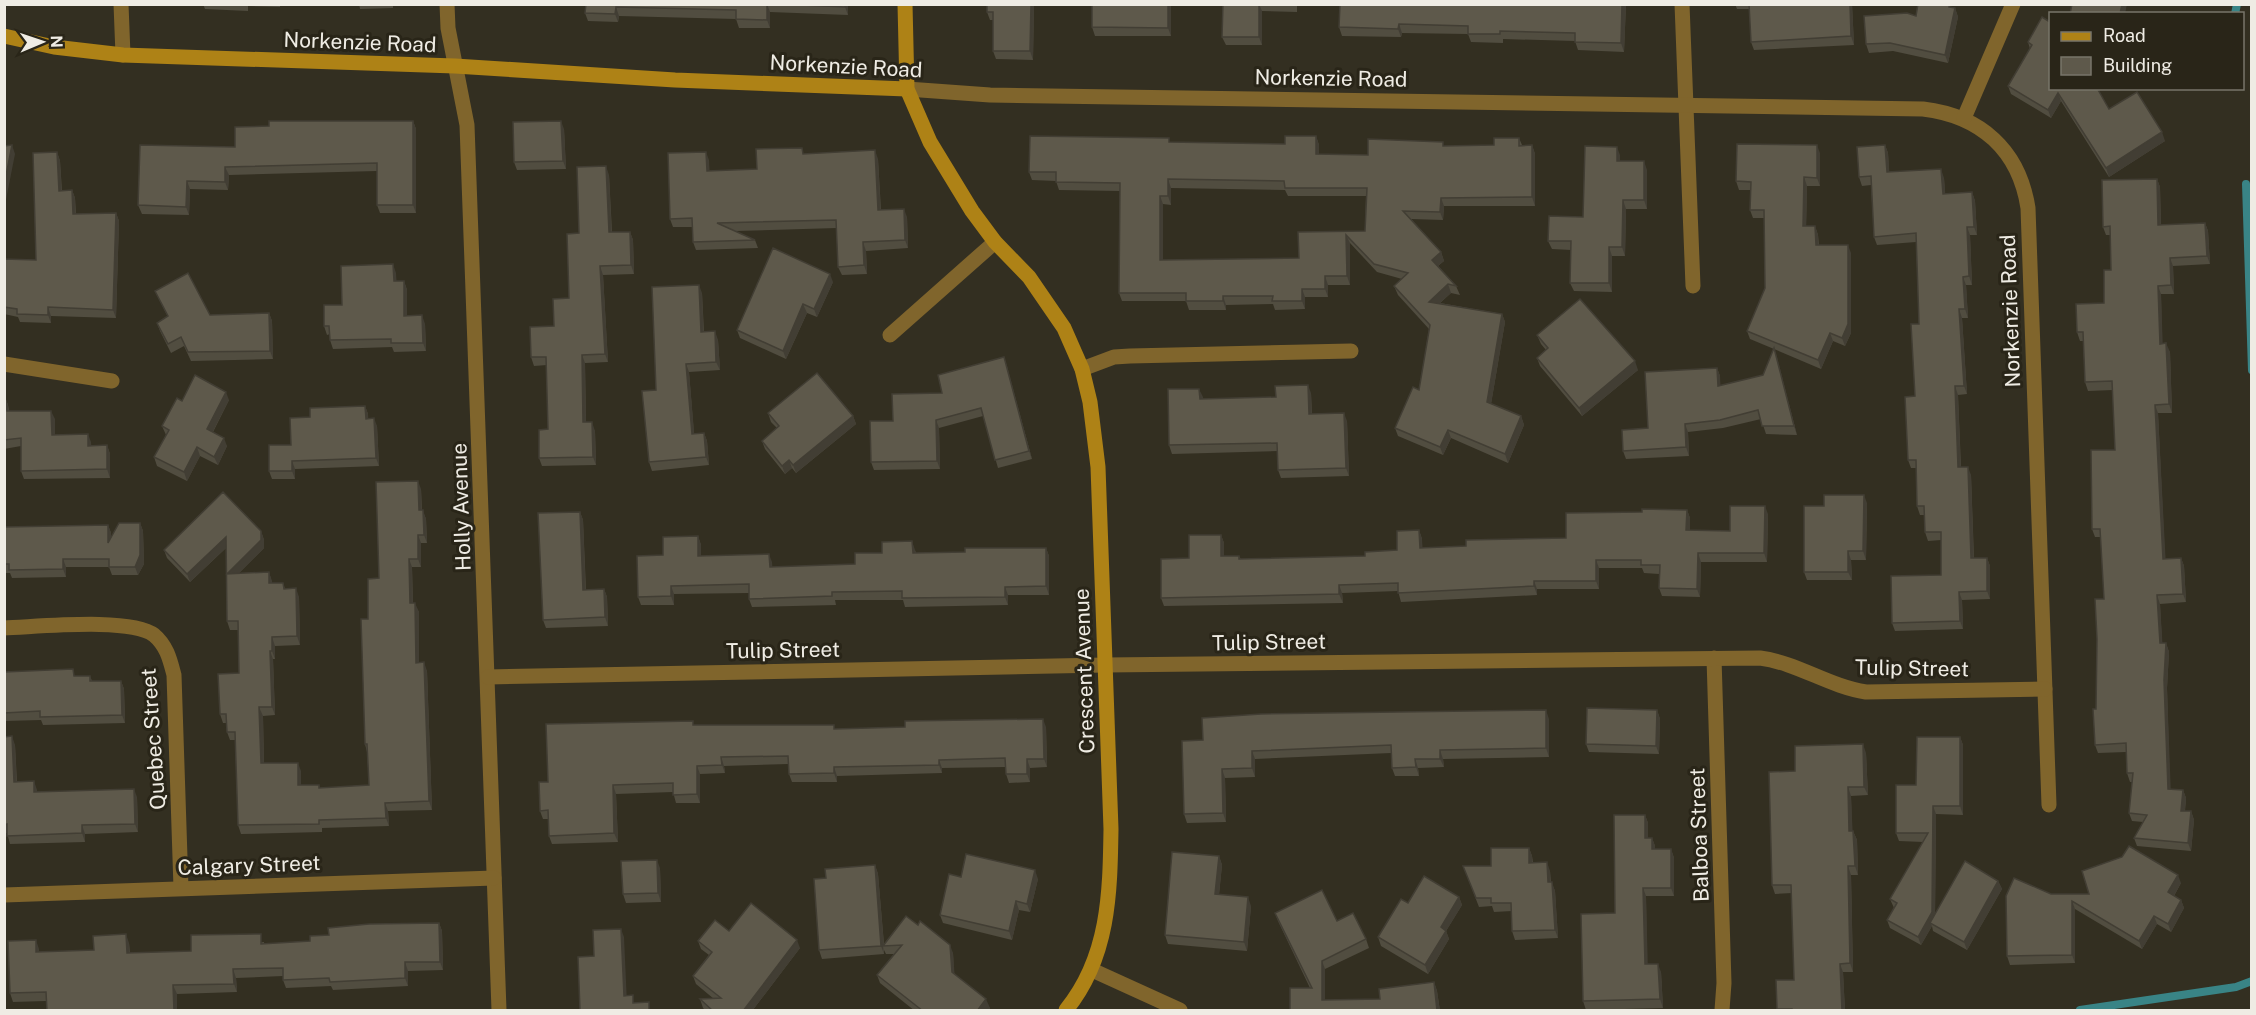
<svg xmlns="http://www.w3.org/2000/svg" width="2256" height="1015" font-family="'Public Sans',sans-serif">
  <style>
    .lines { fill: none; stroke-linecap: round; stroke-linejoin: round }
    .stream { stroke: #398486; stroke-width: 8 }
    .street { stroke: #80652c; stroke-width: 15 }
    .secondary { stroke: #ae8216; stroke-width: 15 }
    .wall { fill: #514d40; fill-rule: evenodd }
    .shaded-wall { fill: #423e34 }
    .building { fill: #5e594b; stroke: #423e34; stroke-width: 1.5; fill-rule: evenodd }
    .labels { text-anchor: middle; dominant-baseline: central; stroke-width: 6; stroke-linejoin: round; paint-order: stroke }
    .street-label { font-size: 21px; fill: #efece4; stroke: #292518 }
  </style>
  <rect width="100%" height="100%" fill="#332f21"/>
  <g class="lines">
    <g class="stream">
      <polyline points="2235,14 2237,4"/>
      <polyline points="2246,184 2252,370"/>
      <polyline points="2080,1010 2236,987 2252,981"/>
    </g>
    <g class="street">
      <polyline points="121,4 123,55"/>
      <polyline points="447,4 448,28 467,125 499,1010"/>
      <polyline points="1682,4 1693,286"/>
      <path d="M907 89 990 95 1923 109C1981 116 2019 150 2028 208L2049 805"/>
      <polyline points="1964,118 2013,4"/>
      <polyline points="890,335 995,242"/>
      <polyline points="4,364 112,381"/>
      <polyline points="1082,369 1114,357 1130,356 1351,351"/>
      <path d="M4 628C37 627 131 617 154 635 167 646 170 660 174 675L181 888"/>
      <polyline points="1714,658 1724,983 1722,1010"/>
      <path d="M488 677 1105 665 1760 658C1798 663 1828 686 1866 692L2045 689"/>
      <polyline points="4,895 494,878"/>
      <polyline points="1092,970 1180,1010"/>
    </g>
    <g class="secondary">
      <path d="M905 4 907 89 930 142 972 211 995 242 1029 277 1064 328 1082 369 1090 402 1098 467 1111 829C1110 894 1109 957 1066 1010"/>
      <polyline points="4,36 54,47 123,55 455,66 675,80 907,89"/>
    </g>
  </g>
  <g class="wall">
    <polygon points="203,4 280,4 280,7 248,6 248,11 205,9"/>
    <polygon points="359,4 393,4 393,8 360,9"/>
    <polygon points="586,4 848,4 848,15 770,12 770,28 739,28 736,19 619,16 618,22 588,21 585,13"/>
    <polygon points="1034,4 1033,60 996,59 993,51 993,20 990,20 987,12"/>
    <polygon points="1092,4 1171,4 1171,36 1095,36 1092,27"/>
    <polygon points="1223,4 1297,4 1297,12 1262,11 1262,45 1226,45 1222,37"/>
    <polygon points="1626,4 1624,52 1578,50 1575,41 1503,39 1503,43 1471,42 1468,34 1402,33 1401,37 1342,36 1339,27"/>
    <polygon points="1735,4 1852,4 1854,45 1754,50 1751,42 1750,9 1737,9"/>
    <polygon points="1952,8 1955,8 1958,17 1948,63 1893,51 1869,53 1866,44 1916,16"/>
    <polygon points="2042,17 2050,88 2109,109 2165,141 2109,177 2061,101 2051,118 2011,94 2008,86 2030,49 2028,42"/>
    <polygon points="413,121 416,129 416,213 380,213 377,205 377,171 229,175 228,190 190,189 189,215 142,214 138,205 269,126"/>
    <polygon points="564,129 566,169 517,170 514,162"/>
    <path d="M1316 136 1319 145V154L1368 155 1444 146 1494 145 1519 138 1522 145H1532L1535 154V206H1444L1443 220 1411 219 1441 252 1444 261 1438 266 1456 286 1460 295 1451 293 1440 303 1502 314 1505 322 1491 404 1521 416 1524 425 1508 463 1451 438 1443 455 1398 436 1395 428 1419 390 1429 329 1398 295 1394 286 1402 279 1377 272 1350 243V285H1328V297H1305V309L1275 310 1273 304 1226 305V310H1189L1186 301H1122L1119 293 1120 191 1059 190 1056 181 1032 180 1029 172 1170 142 1285 144ZM1171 188 1285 190 1288 196H1366L1365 231 1298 232 1299 258 1163 260V204L1171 205Z"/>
    <polygon points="1885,145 1888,153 1889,172 1944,178 1945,194 1972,192 1975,201 1977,235 1970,235 1972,285 1966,285 1968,318 1962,318 1967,394 1958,395 1961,467 1971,475 1974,558 1987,558 1990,566 1990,599 1962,600 1963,629 1895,631 1892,623 1941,575 1941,540 1928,541 1925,532 1924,515 1920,515 1917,506 1916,468 1911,468 1908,460 1915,396 1919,324 1916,242 1877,245 1874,237 1871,185 1862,186 1859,177"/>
    <polygon points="57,152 60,161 62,191 72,190 75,198 76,214 116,213 119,221 116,318 51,316 51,323 20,322 18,317 4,314 4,259 36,260"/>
    <polygon points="1820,153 1820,186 1807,186 1806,226 1815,226 1818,235 1819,245 1851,253 1851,333 1845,346 1833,341 1821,369 1774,349 1797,435 1766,434 1761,419 1723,428 1688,432 1689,456 1626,459 1623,451 1717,368 1720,376 1720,386 1763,375 1774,349 1750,339 1747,331 1765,288 1764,218 1753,218 1750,210 1751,190 1739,190 1736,181"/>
    <polygon points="805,154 878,159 881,210 907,217 908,248 866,251 867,274 842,275 838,267 837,228 735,231 755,240 758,248 696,250 693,242 693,227 673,227 670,219 709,160 709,171 757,169"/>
    <polygon points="1620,155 1620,161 1647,170 1647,209 1626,209 1625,256 1612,256 1612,292 1574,291 1570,283 1571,250 1552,249 1548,241 1583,217"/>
    <polygon points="609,175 612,232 630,232 633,240 634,274 603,275 608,362 585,363 586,422 595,431 596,465 542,466 539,458 548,429 547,365 534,366 531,357 554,326 569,298 579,233"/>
    <polygon points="2157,179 2160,187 2161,225 2205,223 2208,231 2210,264 2173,266 2174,294 2161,294 2162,344 2170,352 2172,413 2158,413 2165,559 2181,558 2184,566 2186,602 2160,604 2162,643 2166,643 2169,652 2167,688 2170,789 2183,790 2186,798 2185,811 2191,811 2194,820 2191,851 2137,846 2134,838 2143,822 2132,821 2129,813 2132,782 2130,782 2127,773 2126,752 2098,753 2095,745 2104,599 2101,537 2095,537 2092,529 2115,450 2113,390 2088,391 2085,382 2083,341 2080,341 2077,332 2104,303 2111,270 2110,235 2106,235 2103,227"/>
    <polygon points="396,273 396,281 404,281 407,290 407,316 425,324 426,351 394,352 392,347 333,349 330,340 330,334 327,335 324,326 342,305"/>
    <polygon points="833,282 817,317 807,313 786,359 740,338 737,330"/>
    <polygon points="155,291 210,315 269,313 272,321 273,359 191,361 184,346 171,353 160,331 157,323 168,317"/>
    <polygon points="702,293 704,332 718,340 720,370 689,372 694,434 704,433 707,441 709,465 652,471 649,462 656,390"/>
    <polygon points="1537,335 1638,370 1582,416 1540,366 1537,358 1546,350 1541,344"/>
    <polygon points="1004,357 1032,459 998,468 983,416 939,428 940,469 874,470 871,462 893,421"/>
    <polygon points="1311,393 1312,414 1347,421 1349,476 1281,478 1278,470 1278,451 1172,454 1169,445 1203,397 1203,399 1276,397"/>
    <polygon points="4,397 5,397 8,405 9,411 55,419 55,435 91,442 91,445 107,445 110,454 110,478 24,479 21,471 21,446 4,449"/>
    <polygon points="229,400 213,432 227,446 218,465 200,456 187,481 157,466 154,457 166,435 162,426 182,401"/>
    <polygon points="365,406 368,414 368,419 377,426 379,466 295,469 295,479 272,479 269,471 291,445 310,417"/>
    <polygon points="768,413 853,416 856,424 796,473 792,468 785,474 765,449 762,441 777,428 771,422"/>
    <polygon points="421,489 422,510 426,519 427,543 421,543 421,567 412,567 413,603 419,612 419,662 427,671 432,810 388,811 389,826 322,828 322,832 241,834 238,825 235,740 230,740 227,732 226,723 223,723 220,714 239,673 238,630 230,630 227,621 226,548 190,582 167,558 164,550 261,531 264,540 264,548 239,573 269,572 272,583 283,583 285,589 299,597 300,645 275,646 275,659 273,659 275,715 263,716 264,763 301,771 301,785 319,785 320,788 369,785 367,752 365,744 368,619 379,578"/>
    <polygon points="1867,503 1866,560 1851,560 1852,580 1807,580 1804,572 1824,506"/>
    <polygon points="1687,510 1690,518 1690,530 1730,531 1768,514 1767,562 1701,562 1700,597 1662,596 1659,588 1659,574 1644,573 1642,568 1599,568 1599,589 1537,589 1537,595 1401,602 1398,591 1342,593 1343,603 1164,606 1161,598 1189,558 1221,535 1224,543 1224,556 1239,556 1241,559 1365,556 1397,550 1419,530 1422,539 1422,548 1466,546 1566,538 1642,512"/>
    <polygon points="580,512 583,520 586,590 604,589 607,597 608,626 546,628 543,620"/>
    <polygon points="140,523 143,531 144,564 138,575 112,575 109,567 66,567 66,577 12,578 10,573 4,573 4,527 108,525 111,533 111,538"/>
    <polygon points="698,536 701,545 701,556 772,562 772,567 855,564 882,553 915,550 916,553 965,552 1046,548 1049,556 1049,595 1008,595 1008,605 905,607 903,600 835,600 836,605 752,607 749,599 749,593 674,594 674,605 641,605 638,597 663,555"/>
    <polygon points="4,672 76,676 90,676 92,681 121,681 124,689 125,723 43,725 41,720 4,721"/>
    <polygon points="1657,710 1660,719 1659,754 1589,752 1586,744"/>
    <polygon points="1549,719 1549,757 1443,759 1444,767 1418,768 1419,776 1395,776 1392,768 1391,753 1255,759 1255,777 1225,778 1226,822 1187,823 1184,814 1203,740"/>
    <polygon points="694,725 835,729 1046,727 1047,767 1030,768 1030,782 1009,783 1006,774 1006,767 942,768 942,773 837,776 837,782 792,782 789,774 788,764 724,766 725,773 700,774 700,803 676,803 673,792 616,794 618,842 552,844 549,836 549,819 543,819 540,811 548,782"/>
    <polygon points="4,737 15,745 17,782 37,790 37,792 137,797 138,832 85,834 85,842 10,844 7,833 4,833"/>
    <polygon points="1960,737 1963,745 1963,815 1936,814 1935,915 1998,881 2002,889 1967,950 1933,931 1932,926 1921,945 1890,928 1887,920 1894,908 1890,899 1923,842 1899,841 1896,833 1916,785"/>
    <polygon points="1866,753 1868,795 1851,796 1852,831 1853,831 1857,840 1858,875 1851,875 1853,972 1843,972 1845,1011 1777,1011 1777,1009 1794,980 1792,893 1775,894 1772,885 1795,771"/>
    <polygon points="1645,815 1648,823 1648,838 1652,838 1655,846 1655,849 1671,849 1674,858 1674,896 1646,896 1647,964 1661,972 1663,1008 1586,1010 1583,1001 1615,913"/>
    <polygon points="1529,848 1532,856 1533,862 1550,871 1551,882 1555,891 1558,938 1515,940 1512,931 1512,911 1494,912 1492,906 1479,907 1463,866 1491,866"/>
    <polygon points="1219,856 1222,865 1219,895 1251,906 1247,951 1168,944 1165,935"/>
    <polygon points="875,865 878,874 884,944 906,916 953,953 954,974 990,1008 987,1011 915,1011 880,983 877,975 894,954 886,954 884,950 884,954 822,959 819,950 826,878"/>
    <polygon points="660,868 661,902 626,903 623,894"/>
    <polygon points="961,877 1038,879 1030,912 1019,910 1012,940 943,923 940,915"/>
    <polygon points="2181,883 2174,896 2181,900 2184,908 2171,932 2157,924 2142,949 2075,909 2075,963 2010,965 2007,956 2051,894 2089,894"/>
    <polygon points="1459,897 1462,905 1446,931 1449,939 1428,974 1381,946 1378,937 1408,903"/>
    <polygon points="1275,913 1337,921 1366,939 1369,948 1325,969 1325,1000 1380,999 1434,982 1437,991 1440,1011 1290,1011 1310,988 1278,921"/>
    <polygon points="439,923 442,931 443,970 408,971 408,986 333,990 331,986 286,988 283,980 283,976 236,978 237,992 177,994 177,1011 47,1011 46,1001 13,1002 10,993 39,949 39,952 94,950 129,943 130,953 191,951 264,942 264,944 310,941 329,935"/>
    <polygon points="729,931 800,948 752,1011 706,1011 703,1008 700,999 714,999 696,984 693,976 709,955 701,949 698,941"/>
  </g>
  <g class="shaded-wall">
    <polygon points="767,4 770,12 770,28 767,20"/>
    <polygon points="845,4 848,4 848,15 845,7"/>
    <polygon points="1031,4 1034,4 1033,60 1030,51"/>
    <polygon points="1168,4 1171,4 1171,36 1168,28"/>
    <polygon points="1259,4 1262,11 1262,45 1259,37"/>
    <polygon points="1622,4 1626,4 1624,52 1621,43"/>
    <polygon points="1850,4 1852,4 1854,45 1851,36"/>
    <polygon points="2122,4 2127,4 2125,14 2120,14"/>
    <polygon points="616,7 619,16 618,22 615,14"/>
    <polygon points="1955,8 1958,17 1948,63 1945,55"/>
    <polygon points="1399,24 1402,33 1401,37 1398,29"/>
    <polygon points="2058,93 2061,101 2051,118 2048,110"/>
    <polygon points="413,121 416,129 416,213 413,205"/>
    <polygon points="561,121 564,129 566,169 563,161"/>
    <polygon points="2162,132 2165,141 2109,177 2106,168"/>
    <polygon points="1316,136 1319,145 1319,162 1316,154"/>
    <polygon points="12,145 15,154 4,210 4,186"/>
    <polygon points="1532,145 1535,154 1535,206 1532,197"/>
    <polygon points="1817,145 1820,153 1820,186 1817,178"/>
    <polygon points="1885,145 1888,153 1890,181 1887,172"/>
    <polygon points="1617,147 1620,155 1620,169 1617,161"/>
    <polygon points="875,150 878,159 881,218 878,210"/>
    <polygon points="57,152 60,161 62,199 59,191"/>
    <polygon points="706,152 709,160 710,179 707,171"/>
    <polygon points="1644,161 1647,170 1647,209 1644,200"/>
    <polygon points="606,166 609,175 612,241 609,232"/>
    <polygon points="225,167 229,175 228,190 225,182"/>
    <polygon points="1941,169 1944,178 1946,203 1943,194"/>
    <polygon points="1804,177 1807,186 1806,235 1803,226"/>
    <polygon points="1168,179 1171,188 1171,205 1168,196"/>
    <polygon points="2157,179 2160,187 2161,234 2158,225"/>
    <polygon points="187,181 190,189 189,215 186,207"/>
    <polygon points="72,190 75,198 76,223 73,214"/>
    <polygon points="1972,192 1975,201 1977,235 1974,227"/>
    <polygon points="1160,196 1163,204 1163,268 1160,260"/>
    <polygon points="1441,198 1444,206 1443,220 1440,212"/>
    <polygon points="1623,200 1626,209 1625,256 1622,247"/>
    <polygon points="904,209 907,217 908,248 905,240"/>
    <polygon points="116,213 119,221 116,318 113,310"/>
    <polygon points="2205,223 2208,231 2210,264 2207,256"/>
    <polygon points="1815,226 1818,235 1819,253 1816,245"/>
    <polygon points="1967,227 1970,235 1972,285 1969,276"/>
    <polygon points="630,232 633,240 634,274 631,265"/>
    <polygon points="1346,235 1350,243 1350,285 1347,276"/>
    <polygon points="863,242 866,251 867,274 864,265"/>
    <polygon points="1848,245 1851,253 1851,333 1845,346 1842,338"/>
    <polygon points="1609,247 1612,256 1612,292 1609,283"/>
    <polygon points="1441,252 1444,261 1435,268 1432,260"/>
    <polygon points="2170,258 2173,266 2174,294 2171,285"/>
    <polygon points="393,264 396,273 397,290 394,281"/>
    <polygon points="600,266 603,275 608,362 605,354"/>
    <polygon points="830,274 833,282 817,317 814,309"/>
    <polygon points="1325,276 1328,285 1328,297 1325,289"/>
    <polygon points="1963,277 1966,285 1968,318 1965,309"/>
    <polygon points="404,281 407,290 407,324 404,316"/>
    <polygon points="1448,284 1451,293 1432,310 1429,302"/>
    <polygon points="699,285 702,293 704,341 701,332"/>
    <polygon points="2158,286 2161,294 2163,352 2160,344"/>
    <polygon points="1302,289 1305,297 1305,309 1302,301"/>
    <polygon points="1223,296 1226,305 1226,310 1223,301"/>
    <polygon points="803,304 807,313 786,359 783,351"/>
    <polygon points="48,307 51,316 51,323 48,315"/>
    <polygon points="1959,309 1962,318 1967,394 1964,386"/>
    <polygon points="269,313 272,321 273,359 270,351"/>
    <polygon points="1502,314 1505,322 1490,410 1487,402"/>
    <polygon points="422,315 425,324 426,351 423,343"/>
    <polygon points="715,331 718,340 720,370 716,362"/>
    <polygon points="1830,333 1833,341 1821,369 1818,360"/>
    <polygon points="2166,343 2170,352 2172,413 2169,404"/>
    <polygon points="1774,348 1777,357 1797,435 1794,426"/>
    <polygon points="582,355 585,363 586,431 583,422"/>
    <polygon points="1004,357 1007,366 1032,459 1029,451"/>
    <polygon points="1635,361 1638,370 1582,416 1579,408"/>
    <polygon points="686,364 689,372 695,443 692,434"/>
    <polygon points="1717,368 1720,376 1721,395 1718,386"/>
    <polygon points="1308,385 1311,393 1312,422 1309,414"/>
    <polygon points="1955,386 1958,395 1961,475 1958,467"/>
    <polygon points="1199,389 1203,397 1203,407 1200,399"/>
    <polygon points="226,392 229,400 210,437 207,429"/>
    <polygon points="5,397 8,405 10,420 7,411"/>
    <polygon points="2155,405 2158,413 2166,567 2163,559"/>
    <polygon points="365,406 368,414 369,427 366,419"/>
    <polygon points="51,411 55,419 55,443 52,435"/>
    <polygon points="1344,413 1347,421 1349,476 1346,468"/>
    <polygon points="853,416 856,424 796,473 793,465"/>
    <polygon points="1521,416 1524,425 1508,463 1505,454"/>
    <polygon points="374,418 377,426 379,466 376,458"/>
    <polygon points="936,420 939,428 940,469 937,461"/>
    <polygon points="592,422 595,431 596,465 593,457"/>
    <polygon points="1685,424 1688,432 1689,456 1686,447"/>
    <polygon points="1448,430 1451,438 1443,455 1440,447"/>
    <polygon points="704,433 707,441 709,465 706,457"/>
    <polygon points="88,434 91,442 92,454 88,446"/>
    <polygon points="224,438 227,446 218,465 214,457"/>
    <polygon points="107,445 110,454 110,478 107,469"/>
    <polygon points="197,447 200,456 187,481 184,472"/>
    <polygon points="789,460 792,468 785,474 782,466"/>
    <polygon points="292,461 295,469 295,479 292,471"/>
    <polygon points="1968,467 1971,475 1974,567 1971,558"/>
    <polygon points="418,481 421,489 422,519 419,510"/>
    <polygon points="1864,495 1867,503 1866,560 1863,551"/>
    <polygon points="1765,506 1768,514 1767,562 1764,553"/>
    <polygon points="423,510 426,519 427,543 424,535"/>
    <polygon points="1687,510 1690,518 1690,539 1686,530"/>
    <polygon points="580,512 583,520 586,598 583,590"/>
    <polygon points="140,523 143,531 144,564 138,575 135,567"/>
    <polygon points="108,525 111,533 111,551 108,543"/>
    <polygon points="1419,530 1422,539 1423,556 1420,548"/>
    <polygon points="261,531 264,540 264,548 230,582 227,574"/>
    <polygon points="418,535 421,543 421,567 418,559"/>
    <polygon points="1221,535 1224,543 1224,565 1221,556"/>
    <polygon points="698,536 701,545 701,564 698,556"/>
    <polygon points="226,537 229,545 190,582 187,574"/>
    <polygon points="912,541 915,550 916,562 913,553"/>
    <polygon points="1046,548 1049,556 1049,595 1046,586"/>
    <polygon points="1848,551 1851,560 1852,580 1848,572"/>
    <polygon points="1698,553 1701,562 1700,597 1697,589"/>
    <polygon points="769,554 772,562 773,575 770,567"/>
    <polygon points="1987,558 1990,566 1990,599 1987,591"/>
    <polygon points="2181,558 2184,566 2186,602 2183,594"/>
    <polygon points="63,559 66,567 66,577 63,569"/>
    <polygon points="409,559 412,567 413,612 410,603"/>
    <polygon points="1596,560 1599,568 1599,589 1596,581"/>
    <polygon points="269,572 272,581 272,591 269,583"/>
    <polygon points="1534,581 1537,589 1537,595 1534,586"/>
    <polygon points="1339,585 1342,593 1343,603 1339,594"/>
    <polygon points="671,586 674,594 674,605 671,596"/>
    <polygon points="1005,587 1008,595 1008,605 1005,597"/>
    <polygon points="296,588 299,597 300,645 297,636"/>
    <polygon points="604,589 607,597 608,626 605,617"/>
    <polygon points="1959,592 1962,600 1963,629 1960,621"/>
    <polygon points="2157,595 2160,604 2163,652 2160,643"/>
    <polygon points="415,603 419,612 419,671 416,663"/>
    <polygon points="272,637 275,646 275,659 272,651"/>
    <polygon points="2166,643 2169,652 2167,688 2171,797 2168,789 2164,680"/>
    <polygon points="270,651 273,659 275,715 272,707"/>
    <polygon points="424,662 427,671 432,810 429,801"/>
    <polygon points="121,681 124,689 125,723 122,715"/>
    <polygon points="259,707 263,716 264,772 261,763"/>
    <polygon points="1546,710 1549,719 1549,757 1546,748"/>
    <polygon points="1657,710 1660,719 1659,754 1656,746"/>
    <polygon points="1043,719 1046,727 1047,767 1044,759"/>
    <polygon points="12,736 15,745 17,790 14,782"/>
    <polygon points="1960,737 1963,745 1963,815 1960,806"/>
    <polygon points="1863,744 1866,753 1868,795 1864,787"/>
    <polygon points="1440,750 1443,759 1444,767 1440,759"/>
    <polygon points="1252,751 1255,759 1255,777 1252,768"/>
    <polygon points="721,757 724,766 725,773 722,765"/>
    <polygon points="1027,759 1030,768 1030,782 1027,774"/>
    <polygon points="1415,759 1418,768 1419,776 1416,767"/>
    <polygon points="939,760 942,768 942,773 939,765"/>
    <polygon points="298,763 301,771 301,793 298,785"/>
    <polygon points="697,766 700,774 700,803 697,794"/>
    <polygon points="834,767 837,776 837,782 834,773"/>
    <polygon points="1222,769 1225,778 1226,822 1223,813"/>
    <polygon points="34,781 37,790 37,800 34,792"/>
    <polygon points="613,785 616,794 618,842 614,833"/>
    <polygon points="1848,787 1851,796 1853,840 1849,831"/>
    <polygon points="134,789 137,797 138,832 135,824"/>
    <polygon points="2183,790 2186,798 2184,819 2181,811"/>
    <polygon points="385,803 388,811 389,826 386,818"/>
    <polygon points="1933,806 1936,814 1935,920 1930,923 1932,926 1921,945 1918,937"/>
    <polygon points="2191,811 2194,820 2191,851 2188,843"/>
    <polygon points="1645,815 1648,823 1648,846 1645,838"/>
    <polygon points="82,825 85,834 85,842 82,833"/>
    <polygon points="1853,831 1857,840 1858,875 1855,866"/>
    <polygon points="1652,838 1655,846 1655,858 1652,849"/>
    <polygon points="1529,848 1532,856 1533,871 1529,863"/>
    <polygon points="1671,849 1674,858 1674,896 1671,888"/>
    <polygon points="1219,856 1222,865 1218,903 1215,894"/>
    <polygon points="657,860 660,868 661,902 658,893"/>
    <polygon points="1547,862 1550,871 1551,891 1548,882"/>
    <polygon points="875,865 878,874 884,946 883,946 884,954 881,946"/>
    <polygon points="1848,866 1851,875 1853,972 1850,963"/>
    <polygon points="1035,870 1038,879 1030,912 1027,904"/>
    <polygon points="2178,875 2181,883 2171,901 2168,892"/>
    <polygon points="1998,881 2002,889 1967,950 1964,942"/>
    <polygon points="1552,882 1555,891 1558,938 1555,930"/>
    <polygon points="1643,888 1646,896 1648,973 1645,964"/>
    <polygon points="1248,897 1251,906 1247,951 1244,942"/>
    <polygon points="1459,897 1462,905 1446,931 1449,939 1428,974 1425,965 1441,927"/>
    <polygon points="2181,900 2184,908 2171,932 2168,924"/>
    <polygon points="1016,901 1019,910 1012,940 1009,931"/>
    <polygon points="2072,901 2075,909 2075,963 2072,955"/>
    <polygon points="2154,916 2157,924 2142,949 2139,941"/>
    <polygon points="439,923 442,931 443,970 440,962"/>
    <polygon points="621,929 624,937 627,1004 624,996"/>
    <polygon points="126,934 129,943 130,961 127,953"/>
    <polygon points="36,940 39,949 39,960 36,952"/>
    <polygon points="797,940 800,948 752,1011 743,1011"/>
    <polygon points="950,945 953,953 955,980 952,972"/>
    <polygon points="1322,961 1325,969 1325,1008 1322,1000"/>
    <polygon points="405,962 408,971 408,986 405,978"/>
    <polygon points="1658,964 1661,972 1663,1008 1660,999"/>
    <polygon points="1840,964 1843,972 1845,1011 1842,1011"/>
    <polygon points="233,969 236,978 237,992 234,984"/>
    <polygon points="1434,982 1437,991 1440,1011 1437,1011"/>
    <polygon points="173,985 177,994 177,1011 174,1011"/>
    <polygon points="986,999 990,1008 987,1011 977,1011"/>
  </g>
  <g class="building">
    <polygon points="586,4 767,4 767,20 736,19 736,10 616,7 615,14 585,13"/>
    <polygon points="779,4 845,4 845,7"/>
    <polygon points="987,4 1031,4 1030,51 993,51 993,12 987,12"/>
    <polygon points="1092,4 1168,4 1168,28 1092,27"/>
    <polygon points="1223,4 1259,4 1259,37 1222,37"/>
    <polygon points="1340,4 1622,4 1621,43 1575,42 1575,33 1500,31 1500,34 1468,34 1468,26 1399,24 1398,29 1339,27"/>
    <polygon points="1749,4 1850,4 1851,36 1751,42"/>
    <polygon points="1918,4 1950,4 1949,7 1955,8 1945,55 1890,43 1866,44 1864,16 1907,13 1916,16"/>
    <polygon points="2072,4 2122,4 2120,14 2070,14"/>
    <polygon points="2042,17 2050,22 2050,88 2097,88 2109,109 2137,92 2162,132 2106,168 2058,93 2048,110 2008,86 2032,45 2028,42"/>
    <polygon points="269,121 413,121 413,205 377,205 377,163 225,167 225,182 187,181 186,207 138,205 140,145 235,147 235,127 269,126"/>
    <polygon points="561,121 563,161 514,162 513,122"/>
    <path d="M1030 136 1169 138V142L1285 144V136H1316V154L1368 155V139L1443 142V146L1494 145V138H1519V146L1532 145V197L1441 198 1440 212 1403 211 1441 252 1432 260 1456 286 1448 284 1429 302 1502 314 1487 402 1521 416 1505 454 1448 430 1440 447 1395 428 1413 387 1419 390 1430 325 1394 286 1408 273 1374 264 1346 235 1347 276H1325V289H1302V301H1272L1273 296H1223V301H1186V293H1119L1120 183 1056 182V172H1029ZM1168 179 1284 181 1285 188H1367L1365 231 1298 232 1299 258 1160 260V196H1168Z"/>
    <polygon points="1737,144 1817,145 1817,178 1804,177 1803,226 1815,226 1816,245 1848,245 1848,324 1842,338 1830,333 1818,360 1747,331 1765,288 1764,210 1750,210 1751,182 1736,181"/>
    <polygon points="12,145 4,186 4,146"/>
    <polygon points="1885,145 1887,172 1941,169 1943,194 1972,192 1974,227 1967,227 1969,276 1963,277 1965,309 1959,309 1964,386 1955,386 1958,467 1968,467 1971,558 1987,558 1987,591 1959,592 1960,621 1892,623 1891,576 1941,575 1941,532 1925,532 1924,506 1917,506 1916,460 1908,460 1905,397 1915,396 1911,324 1919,324 1916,233 1874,237 1871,176 1859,177 1857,147"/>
    <polygon points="1585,146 1617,147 1617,161 1644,161 1644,200 1623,200 1622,247 1609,247 1609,283 1570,283 1571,241 1548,241 1549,216 1583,217"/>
    <polygon points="802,148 803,154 875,150 878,210 904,209 905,240 863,242 864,265 838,267 836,220 717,223 755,240 693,242 692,218 670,219 668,153 706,152 707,171 757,169 756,149"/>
    <polygon points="57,152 59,191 72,190 73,214 116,213 113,310 48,307 48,315 17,314 17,309 4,307 4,259 36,260 33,153"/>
    <polygon points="606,166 609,232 630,232 631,265 600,266 605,354 582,355 583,422 592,422 593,457 539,458 539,430 548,429 546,357 531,357 530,327 554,326 553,299 569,298 567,234 579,233 577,167"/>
    <polygon points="2157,179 2158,225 2205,223 2207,256 2170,258 2171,285 2158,286 2160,344 2166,343 2169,404 2155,405 2163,559 2181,558 2183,594 2157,595 2160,643 2166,643 2164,680 2168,789 2183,790 2181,811 2191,811 2188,843 2134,838 2147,815 2129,813 2133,773 2127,773 2126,743 2095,745 2093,709 2096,709 2097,639 2095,599 2104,599 2100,529 2092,529 2091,450 2115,450 2112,381 2085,382 2083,332 2077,332 2076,304 2104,303 2104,270 2111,270 2110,226 2103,227 2102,180"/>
    <polygon points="773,248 830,274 814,309 803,304 783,351 737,330"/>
    <polygon points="393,264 394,281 404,281 404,316 422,315 423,343 391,343 391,339 330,340 329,326 324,326 324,305 342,305 341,266"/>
    <polygon points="188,273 210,315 269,313 270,351 188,352 181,337 168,344 157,323 168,316 155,291"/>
    <polygon points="699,285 701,332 715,331 716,362 686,364 692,434 704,433 706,457 649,462 642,391 656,390 652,287"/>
    <polygon points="1580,299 1635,361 1579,408 1537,358 1548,348 1537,335"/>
    <polygon points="1774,348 1794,426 1762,426 1758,410 1720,420 1685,424 1686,447 1623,451 1622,430 1648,428 1645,372 1717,368 1718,386 1763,375"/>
    <polygon points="1004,357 1029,451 995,460 981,408 936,420 937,461 871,462 870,421 893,421 892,394 942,393 938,375"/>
    <polygon points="817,373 853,416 793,465 789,460 782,466 762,441 779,426 768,413"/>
    <polygon points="195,375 226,392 207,429 224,438 214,457 197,447 184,472 154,457 169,430 162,426 177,398 182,401"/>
    <polygon points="1308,385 1309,414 1344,413 1346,468 1278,470 1277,443 1169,445 1168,389 1199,389 1200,399 1276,397 1275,386"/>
    <polygon points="4,397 5,397 7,411 51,411 52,435 88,434 88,446 107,445 107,469 21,471 21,438 4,440"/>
    <polygon points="365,406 366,419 374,418 376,458 292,461 292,471 269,471 269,445 291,445 290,418 310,417 310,408"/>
    <polygon points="418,481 419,510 423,510 424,535 418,535 418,559 409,559 410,603 415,603 416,663 424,662 429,801 385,803 386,818 319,820 319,824 238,825 235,732 227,732 226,714 220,714 218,674 239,673 238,621 227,621 226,537 187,574 164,550 223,492 261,531 261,540 227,574 269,572 269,583 283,583 284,589 296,588 297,636 272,637 272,651 270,651 272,707 259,707 261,763 298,763 298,785 319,785 319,788 369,785 367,744 365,744 361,619 368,619 368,579 379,578 376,482"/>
    <polygon points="1824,495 1864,495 1863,551 1848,551 1848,572 1804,572 1804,506 1824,506"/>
    <polygon points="1730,506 1765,506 1764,553 1698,553 1697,589 1659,588 1660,565 1641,565 1641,560 1596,560 1596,581 1534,581 1534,586 1398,593 1398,583 1339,585 1339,594 1161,598 1161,559 1189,558 1189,535 1221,535 1221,556 1239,556 1239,559 1365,556 1365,552 1397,550 1397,531 1419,530 1420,548 1466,546 1466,540 1566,538 1566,513 1642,512 1642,509 1687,510 1686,530 1730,531"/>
    <polygon points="580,512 583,590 604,589 605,617 543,620 538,513"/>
    <polygon points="119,523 140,523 140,555 135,567 109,567 109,559 63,559 63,569 9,570 9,564 4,564 4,527 108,525 108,543"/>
    <polygon points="698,536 698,556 769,554 770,567 855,564 855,553 882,553 882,542 912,541 913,553 965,552 965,548 1046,548 1046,586 1005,587 1005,597 902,598 902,591 832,592 832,596 749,599 749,584 671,586 671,596 638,597 637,556 663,555 663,537"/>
    <polygon points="73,669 74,676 90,676 90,681 121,681 122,715 40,717 40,711 4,713 4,672"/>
    <polygon points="1587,708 1657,710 1656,746 1586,744"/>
    <polygon points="1546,710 1546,748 1440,750 1440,759 1415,759 1416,767 1392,768 1391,745 1252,751 1252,768 1222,769 1223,813 1184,814 1182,741 1203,740 1202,718 1261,714"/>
    <polygon points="1043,719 1044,759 1027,759 1027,774 1006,774 1005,758 939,760 939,765 834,767 834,773 789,774 788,756 721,757 722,765 697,766 697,794 673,795 673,783 613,785 614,833 549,836 548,810 540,811 539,782 548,782 546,724 693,721 693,725 834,725 834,729 905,727 905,721"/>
    <polygon points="12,736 14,782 34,781 34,792 134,789 135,824 82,825 82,833 7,836 7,824 4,825 4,737"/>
    <polygon points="1917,737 1960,737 1960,806 1933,806 1932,912 1918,937 1887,920 1897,903 1890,899 1928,833 1896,833 1896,785 1916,785"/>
    <polygon points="1863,744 1864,787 1848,787 1849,831 1853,831 1855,866 1848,866 1850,963 1840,964 1842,1011 1792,1011 1792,1009 1777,1009 1776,980 1794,980 1791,885 1772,885 1769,772 1795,771 1795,746"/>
    <polygon points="1614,815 1645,815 1645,838 1652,838 1652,849 1671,849 1671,888 1643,888 1645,964 1658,964 1660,999 1583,1001 1581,914 1615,913"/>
    <polygon points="2129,846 2178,875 2168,892 2181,900 2168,924 2154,916 2139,941 2072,901 2072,955 2007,956 2006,896 2014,878 2051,894 2089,894 2082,871 2122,857"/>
    <polygon points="1491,848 1529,848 1529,863 1547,862 1548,882 1552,882 1555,930 1512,931 1511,903 1491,903 1491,898 1476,898 1463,866 1491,866"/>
    <polygon points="1172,852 1219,856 1215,894 1248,897 1244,942 1165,935"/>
    <polygon points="966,854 1035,870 1027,904 1016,901 1009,931 940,915 949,874 961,877"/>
    <polygon points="657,860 658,893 623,894 621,861"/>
    <polygon points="1965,861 1998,881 1964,942 1930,923"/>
    <polygon points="875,865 881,946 819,950 814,879 826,878 825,869"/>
    <polygon points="1424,876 1459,897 1441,927 1446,931 1425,965 1378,937 1401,899 1408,903"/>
    <polygon points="1322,890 1337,921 1353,913 1366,939 1322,961 1322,1000 1380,999 1379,989 1434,982 1437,1011 1290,1011 1290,988 1312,988 1275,913"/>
    <polygon points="751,903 797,940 743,1011 713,1011 700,999 721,998 693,976 712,952 698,941 715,920 729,931"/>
    <polygon points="906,916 918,925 920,921 950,945 952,972 986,999 977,1011 923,1011 877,975 902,945 883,946"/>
    <polygon points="439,923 440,962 405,962 405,978 330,982 329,978 283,980 283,968 233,969 234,984 173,985 174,1011 47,1011 46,992 10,993 8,941 36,940 36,952 94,950 93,936 126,934 127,953 191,951 191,935 261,934 261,944 310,941 310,936 329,935 328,928 369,924"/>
    <polygon points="621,929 624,996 633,995 633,1003 649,1002 649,1011 580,1011 578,957 594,956 593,930"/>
  </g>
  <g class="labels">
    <g class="street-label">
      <text transform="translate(360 42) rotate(2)">Norkenzie Road</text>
      <text transform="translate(846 66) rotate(3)">Norkenzie Road</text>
      <text transform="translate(1331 78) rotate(1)">Norkenzie Road</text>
      <text transform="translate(2010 311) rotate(-92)">Norkenzie Road</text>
      <text transform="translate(461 507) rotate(-92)">Holly Avenue</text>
      <text transform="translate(1269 642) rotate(-1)">Tulip Street</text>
      <text transform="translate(783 650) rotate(-1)">Tulip Street</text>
      <text transform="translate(1912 668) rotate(1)">Tulip Street</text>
      <text transform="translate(1084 671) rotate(-92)">Crescent Avenue</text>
      <text transform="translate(153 739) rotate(-94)">Quebec Street</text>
      <text transform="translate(1699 835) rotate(-92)">Balboa Street</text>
      <text transform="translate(249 865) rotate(-2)">Calgary Street</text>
    </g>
  </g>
  <rect width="2256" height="1015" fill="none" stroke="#efece4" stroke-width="12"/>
  <rect x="2049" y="12" width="195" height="78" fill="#292518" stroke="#78756a" stroke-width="1.5"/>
  <rect x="2061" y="32" width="30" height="9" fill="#ae8216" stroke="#78756a" stroke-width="1.5"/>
  <text x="2103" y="42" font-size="18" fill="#efece4">Road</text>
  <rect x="2061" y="57" width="30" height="18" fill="#5e594b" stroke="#78756a" stroke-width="1.5"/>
  <text x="2103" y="72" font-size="18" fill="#efece4">Building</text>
  <g transform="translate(42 42) rotate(88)" stroke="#292518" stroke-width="4.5" paint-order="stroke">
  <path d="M0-4.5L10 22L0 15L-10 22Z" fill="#efece4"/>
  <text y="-9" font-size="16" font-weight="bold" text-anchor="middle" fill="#efece4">N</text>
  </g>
</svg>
